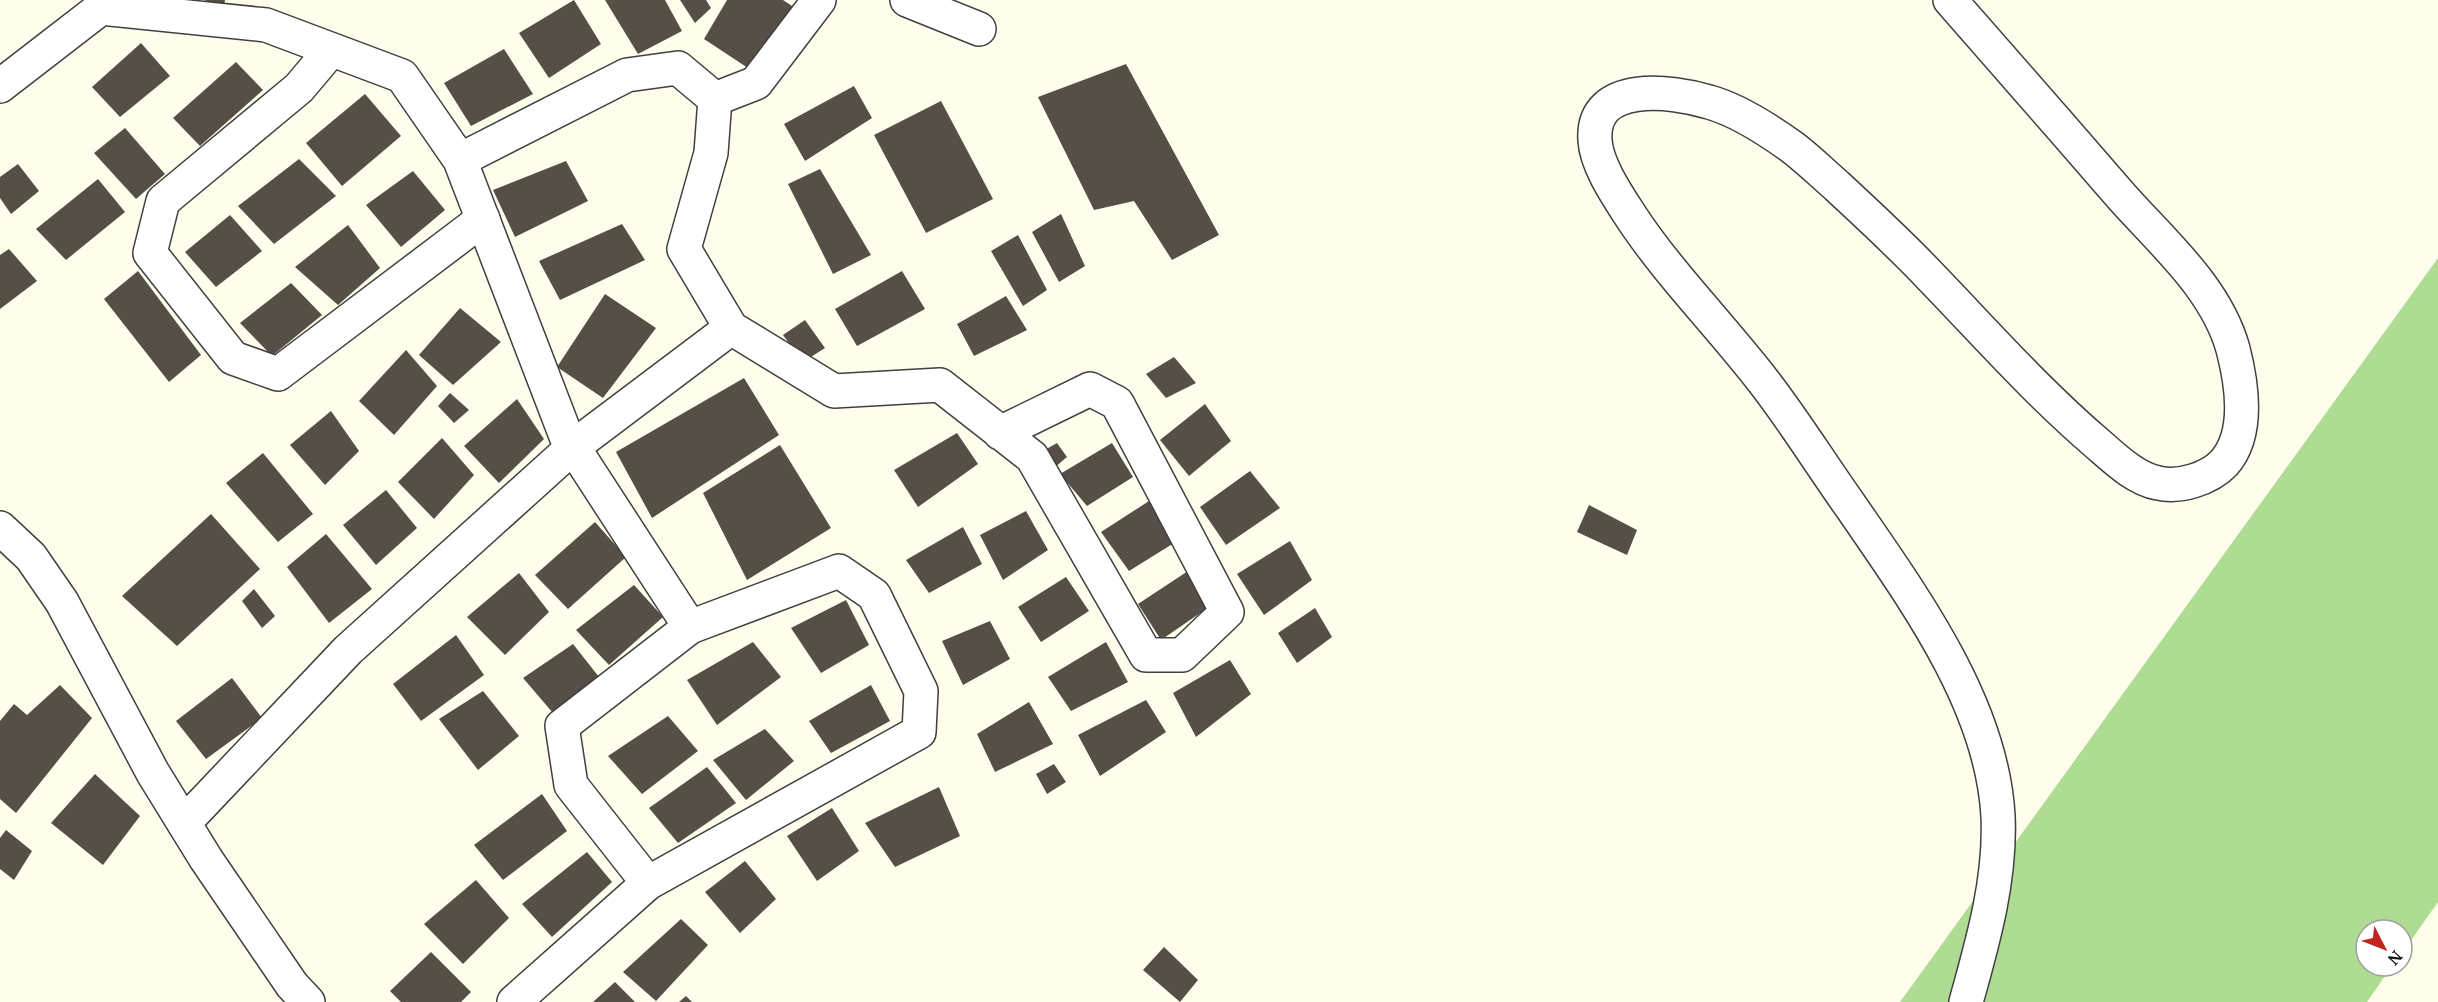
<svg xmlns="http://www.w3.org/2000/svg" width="2438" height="1002" font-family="'Noto Serif',serif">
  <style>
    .forest { fill: #aedc93 }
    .building { fill: #564f48 }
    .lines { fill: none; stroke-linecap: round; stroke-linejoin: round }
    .minor-casing { stroke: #404040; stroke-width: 36 }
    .minor { stroke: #fff; stroke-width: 33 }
  </style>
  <rect width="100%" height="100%" fill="#fffdec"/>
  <polygon class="forest" points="2438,258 2438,902 2402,953 2402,930 2366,930 2366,966 2392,966 2367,1002 1900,1002"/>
  <g class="building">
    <polygon points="203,0 225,0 224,5"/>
    <polygon points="574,0 601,44 549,78 519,33"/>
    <polygon points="605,0 665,0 682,31 638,54"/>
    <polygon points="680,0 706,0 711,8 695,23"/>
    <polygon points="727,0 783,0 795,8 751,70 704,39"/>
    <polygon points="141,43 170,76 120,117 92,87"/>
    <polygon points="504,49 533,94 471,126 444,83"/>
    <polygon points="236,62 263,90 200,146 173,118"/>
    <polygon points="1126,64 1219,235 1172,260 1134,201 1094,210 1038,97"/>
    <polygon points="854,86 872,118 805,161 784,124"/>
    <polygon points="365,94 401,136 342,186 306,143"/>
    <polygon points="941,101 993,199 926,233 874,135"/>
    <polygon points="125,128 165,174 136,199 94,153"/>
    <polygon points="299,159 336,196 274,244 238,206"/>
    <polygon points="566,161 588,201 515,237 493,190"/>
    <polygon points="18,164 39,191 11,214 0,198 0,177"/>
    <polygon points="820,169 871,255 833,274 788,184"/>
    <polygon points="413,171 445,210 401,247 366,205"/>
    <polygon points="98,179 125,212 66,260 36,229"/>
    <polygon points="1061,214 1085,266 1059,282 1032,232"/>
    <polygon points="230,215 262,251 216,287 185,252"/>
    <polygon points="622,224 645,260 560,300 539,261"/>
    <polygon points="348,225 380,268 338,305 295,267"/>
    <polygon points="1018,235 1047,290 1023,306 991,251"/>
    <polygon points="9,249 37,281 0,309 0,255"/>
    <polygon points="138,271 201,355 169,382 104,299"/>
    <polygon points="902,271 925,309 857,346 835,309"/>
    <polygon points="291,283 322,315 272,356 240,323"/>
    <polygon points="605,294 656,328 603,398 557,367"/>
    <polygon points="1006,296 1027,330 974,356 957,324"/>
    <polygon points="460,308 501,342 453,385 419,355"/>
    <polygon points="805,320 825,348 803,362 783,335"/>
    <polygon points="406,350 437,386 394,435 359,401"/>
    <polygon points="1174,357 1196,383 1166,398 1146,374"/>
    <polygon points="744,378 779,435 652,518 616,452"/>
    <polygon points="450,393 469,410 454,423 438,406"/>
    <polygon points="517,399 544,439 499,483 464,446"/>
    <polygon points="1205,404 1231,441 1189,476 1160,440"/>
    <polygon points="331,411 359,451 325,485 290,445"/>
    <polygon points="957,433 978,464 918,507 894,470"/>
    <polygon points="442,438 474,475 434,519 398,482"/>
    <polygon points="1057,443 1067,457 1054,468 1043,451"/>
    <polygon points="1112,443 1133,477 1087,506 1060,474"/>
    <polygon points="780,445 831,528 747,580 703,493"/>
    <polygon points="263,453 313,514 278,542 226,483"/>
    <polygon points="1250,471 1280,508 1226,545 1200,507"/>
    <polygon points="386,490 417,528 376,565 343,525"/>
    <polygon points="1149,501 1174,543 1129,571 1101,532"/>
    <polygon points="1589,505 1637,530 1627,555 1577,532"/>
    <polygon points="1026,511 1048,550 1003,580 980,535"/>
    <polygon points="211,514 260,569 177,646 122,596"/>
    <polygon points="595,522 626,557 568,609 535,575"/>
    <polygon points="963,527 982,564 929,593 906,560"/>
    <polygon points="326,534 372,589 329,623 287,567"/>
    <polygon points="1290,541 1312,580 1264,615 1237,574"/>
    <polygon points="1188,571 1209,607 1161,640 1138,604"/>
    <polygon points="519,573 549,612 505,655 467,617"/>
    <polygon points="1066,577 1089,611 1041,642 1018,607"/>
    <polygon points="634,585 663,617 609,665 576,630"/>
    <polygon points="254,589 275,616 262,628 242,601"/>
    <polygon points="846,600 869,645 821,673 791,628"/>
    <polygon points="1315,608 1332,637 1297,663 1278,633"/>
    <polygon points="990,621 1010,659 963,685 942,641"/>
    <polygon points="456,635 484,675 421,721 393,684"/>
    <polygon points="753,642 781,677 717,725 687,680"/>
    <polygon points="1106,642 1128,682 1071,711 1048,677"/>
    <polygon points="573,644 599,677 553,713 523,678"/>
    <polygon points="1230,660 1251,694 1196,737 1173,693"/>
    <polygon points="232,678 262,718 206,759 176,721"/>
    <polygon points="60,685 92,718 16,813 0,799 0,721 14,704 27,715"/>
    <polygon points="871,685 890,721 831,753 809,721"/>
    <polygon points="483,691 519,736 478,770 439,719"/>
    <polygon points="1146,700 1166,732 1100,776 1078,735"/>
    <polygon points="1029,702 1053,744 995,772 977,734"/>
    <polygon points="668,716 698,751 642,794 608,756"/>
    <polygon points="765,729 794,761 746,800 713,760"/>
    <polygon points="1054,764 1066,782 1047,794 1036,774"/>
    <polygon points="707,767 736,803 678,843 649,808"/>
    <polygon points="95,774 140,816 103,865 51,823"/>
    <polygon points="939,787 960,836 895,867 865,823"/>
    <polygon points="542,794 567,831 503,880 474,845"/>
    <polygon points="832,808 859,851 817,881 787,836"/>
    <polygon points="6,830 32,851 14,880 0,869 0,838"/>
    <polygon points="587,852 612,882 552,937 522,904"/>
    <polygon points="745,861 776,899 740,933 705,892"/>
    <polygon points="476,880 509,918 463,964 424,924"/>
    <polygon points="681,919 708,945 656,1001 623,972"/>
    <polygon points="1164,947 1198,980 1180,1002 1143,970"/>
    <polygon points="431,952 471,992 461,1002 401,1002 390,991"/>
    <polygon points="615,982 635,1002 593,1002"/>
    <polygon points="686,996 692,1002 679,1002"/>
  </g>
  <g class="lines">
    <g class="minor-casing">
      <g id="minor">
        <polyline points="907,0 979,29"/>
        <path d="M1950 0C2008 66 2065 131 2122 197 2163 243 2216 288 2233 349 2242 384 2250 434 2224 463 2209 479 2179 488 2158 483 2136 479 2115 459 2099 445 2038 393 1986 334 1931 277 1901 245 1869 216 1837 186 1822 173 1808 159 1792 147 1767 129 1738 110 1709 102 1673 91 1591 80 1595 140 1596 164 1617 195 1630 215 1667 272 1721 326 1764 382 1795 422 1822 466 1852 508 1913 597 1992 704 1998 816 2001 879 1983 941 1966 1002"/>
        <polyline points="331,50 299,88 163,201 150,253 233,358 278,374 483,219"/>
        <polyline points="0,86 101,8 266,25 402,76 460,160 566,436 690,627"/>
        <polyline points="715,99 756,83 819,0"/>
        <polyline points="460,160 627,75 678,68 715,99 711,153 684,249 731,328 834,391 940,385 1032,457 1146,655 1182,655 1227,612 1117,403 1090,389 1000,433"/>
        <polyline points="0,528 31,557 62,602 153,773 206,859 292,985 308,1002"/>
        <polyline points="184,823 348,650 573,447 731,328"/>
        <polyline points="514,1002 648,883 919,732 921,691 874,595 839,571 690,627 562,726 571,785 648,883"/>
      </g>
    </g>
    <use href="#minor" class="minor"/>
  </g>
  <g transform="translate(2384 948) rotate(132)"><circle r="28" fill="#ffffff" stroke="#9e9e9e" stroke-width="1.5"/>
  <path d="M0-4.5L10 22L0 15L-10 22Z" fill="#c2241f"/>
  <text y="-9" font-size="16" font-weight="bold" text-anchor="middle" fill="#0d0d0d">N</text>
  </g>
</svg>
